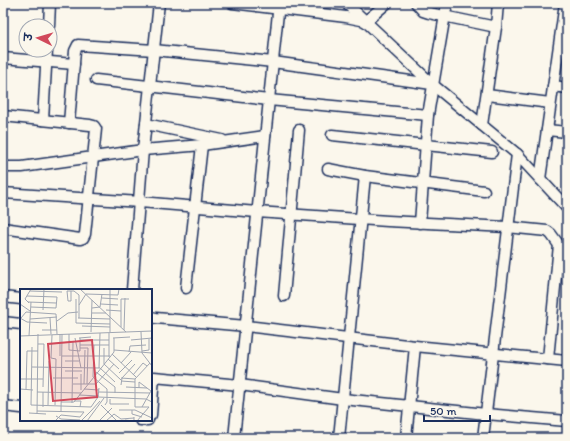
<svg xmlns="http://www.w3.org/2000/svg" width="570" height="441" font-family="Itim,'Playpen Sans Deva',sans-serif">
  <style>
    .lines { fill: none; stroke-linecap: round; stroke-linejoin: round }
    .street-casing { stroke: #1b2f5e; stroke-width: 13 }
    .street { stroke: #fbf7ec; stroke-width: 10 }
    .inset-road { fill: none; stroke: #a1a7b3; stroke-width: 1 }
    .view { fill: #d1495b; fill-opacity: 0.15; stroke: #d1495b; stroke-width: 2 }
    .inset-edge { fill: none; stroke: #1b2f5e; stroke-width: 2 }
  </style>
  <rect width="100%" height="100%" fill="#fbf7ec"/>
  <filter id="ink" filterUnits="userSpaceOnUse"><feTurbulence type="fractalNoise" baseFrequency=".025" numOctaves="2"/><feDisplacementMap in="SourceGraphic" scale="8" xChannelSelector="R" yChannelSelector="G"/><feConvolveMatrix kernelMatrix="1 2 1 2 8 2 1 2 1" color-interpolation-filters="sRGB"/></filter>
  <g filter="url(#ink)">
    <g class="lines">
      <g class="street-casing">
        <g id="street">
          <polyline points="232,3 346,17 366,21 387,3"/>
          <polyline points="346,3 432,84 517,154 567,208"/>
          <polyline points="416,3 423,11 429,13 496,27"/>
          <polyline points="49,26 50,3"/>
          <polyline points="3,58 74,64"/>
          <polyline points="96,80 269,100 428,115"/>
          <polyline points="553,86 567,88"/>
          <polyline points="487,95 550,103"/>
          <polyline points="3,116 90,125 94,126 96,129 85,234 83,238 80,239 3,228"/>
          <polyline points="43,120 47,50"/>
          <polyline points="69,123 75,51 78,45 154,50 273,62 432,84"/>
          <polyline points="146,124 222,140"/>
          <polyline points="482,125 496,27 498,3"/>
          <polyline points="547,130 567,132"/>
          <polyline points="332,135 492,152"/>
          <polyline points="3,167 22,167 143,150 202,145 265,136"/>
          <polyline points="328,169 365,176 484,191"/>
          <polyline points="540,179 565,3"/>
          <polyline points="3,193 140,202 257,212 388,221 507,227 547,231 551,234 559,245 567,247"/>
          <polyline points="420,223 428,115 447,3"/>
          <polyline points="186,288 202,145"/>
          <polyline points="132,290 143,150 159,3"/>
          <polyline points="284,296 299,130"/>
          <polyline points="3,297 21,299"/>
          <polyline points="151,317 156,318 246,326 415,346 567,361"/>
          <polyline points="3,322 21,324"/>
          <polyline points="548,359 559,245"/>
          <polyline points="3,406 21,408"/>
          <polyline points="151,415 154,377 240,385 343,399 486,414 567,421"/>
          <polyline points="140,420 148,420"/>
          <polyline points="234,438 279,3"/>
          <polyline points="339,438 365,176"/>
          <polyline points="406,438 415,346"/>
          <polyline points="483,438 517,154"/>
        </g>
      </g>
      <use href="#street" class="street"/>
    </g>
  </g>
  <g transform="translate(20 289)">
    <rect width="132" height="132" fill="#fbf7ec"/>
    <path class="inset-road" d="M60 0 106 43M10 2 42 3M47 2H54L59 6V29M47 2 48 12H51V2M7 7 37 8 36 19 11 18M82 9 98 10M56 10V34L90 35M8 13 36 14M9 14 5 10 11 0M0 15 10 22M81 15 98 16M59 16 66 5 98 6 99 0M72 19 80 18 82 5M23 21 24 0M86 21 101 22M72 24H86M0 29 7 33 27 34M1 29 6 23 36 25 37 45M30 29 31 45M58 29 90 30M10 30 37 28M37 32 48 24 58 23M62 37 90 38M101 38V10H109M22 41H37M104 41 105 9M71 43 72 11M90 43V0M121 43 122 64 132 77M49 45V52L53 53 52 114M32 46 31 69 36 70 35 116M0 47 132 42M9 47 11 13M55 49 61 79M59 49 71 48M93 49 110 48M60 51H89M111 51 132 49M49 52V61L60 62V49M18 55H24L23 98M60 56H89M74 56 73 88 87 100V113L85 116M12 58 11 116 71 118M60 59H68L67 95M84 59V75L101 91M94 61 132 64M122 62 129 61V50M109 63 110 57 126 56M92 65 116 88M40 67V45M42 67H90M89 68V44M88 70 99 80M45 72H59M101 74 111 63M12 78 80 79 95 93M79 79 80 44M45 82H62M76 83 95 98V104M99 84 112 71M113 86 123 74 127 77M33 89H58M101 89 115 90M0 90H23M101 92 115 93M53 95H76L94 75M64 95 65 61M101 96 102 89 115 75M106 98 127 99M119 99V93L131 102 122 118M0 100 13 101M6 100 7 62H18M64 100 79 101M61 101V85M17 103 61 104M79 103 130 104M59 106 79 107M78 108 126 110 132 113M90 110V115H109M54 112H61L60 118M41 113H54L94 63V49M28 116 29 72M81 116 97 132M23 118V103M71 118 78 108 79 99M129 118H115V90L130 74M99 121H115L132 129M112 121V125L122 128M17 122 64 123M41 122 42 45M71 122 80 112M9 124 26 125M17 125 18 45M36 127 41 130 60 131M105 131 114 132V128M35 132 41 126 60 128 64 123M61 132 71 122M67 132 84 109M79 132 92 119M86 132 94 125 101 130 114 129M117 132 129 118"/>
    <path class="view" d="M72 51 77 108 33 112 28 55Z"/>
    <rect width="132" height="132" class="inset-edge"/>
  </g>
  <rect width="570" height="441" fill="none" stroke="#fbf7ec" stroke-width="16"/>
  <rect x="8" y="8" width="554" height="425" fill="none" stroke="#1b2f5e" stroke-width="1.5" filter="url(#ink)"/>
  <g transform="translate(38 38) rotate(275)"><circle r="19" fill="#fbf7ec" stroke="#a1a7b3"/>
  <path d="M0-3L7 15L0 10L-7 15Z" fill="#d1495b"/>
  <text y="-6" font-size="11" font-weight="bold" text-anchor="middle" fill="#1b2f5e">उ</text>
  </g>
  <path d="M424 415v6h66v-6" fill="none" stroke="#1b2f5e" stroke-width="2"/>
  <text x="430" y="415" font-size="12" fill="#1b2f5e" stroke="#fbf7ec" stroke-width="3" paint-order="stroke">50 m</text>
</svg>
